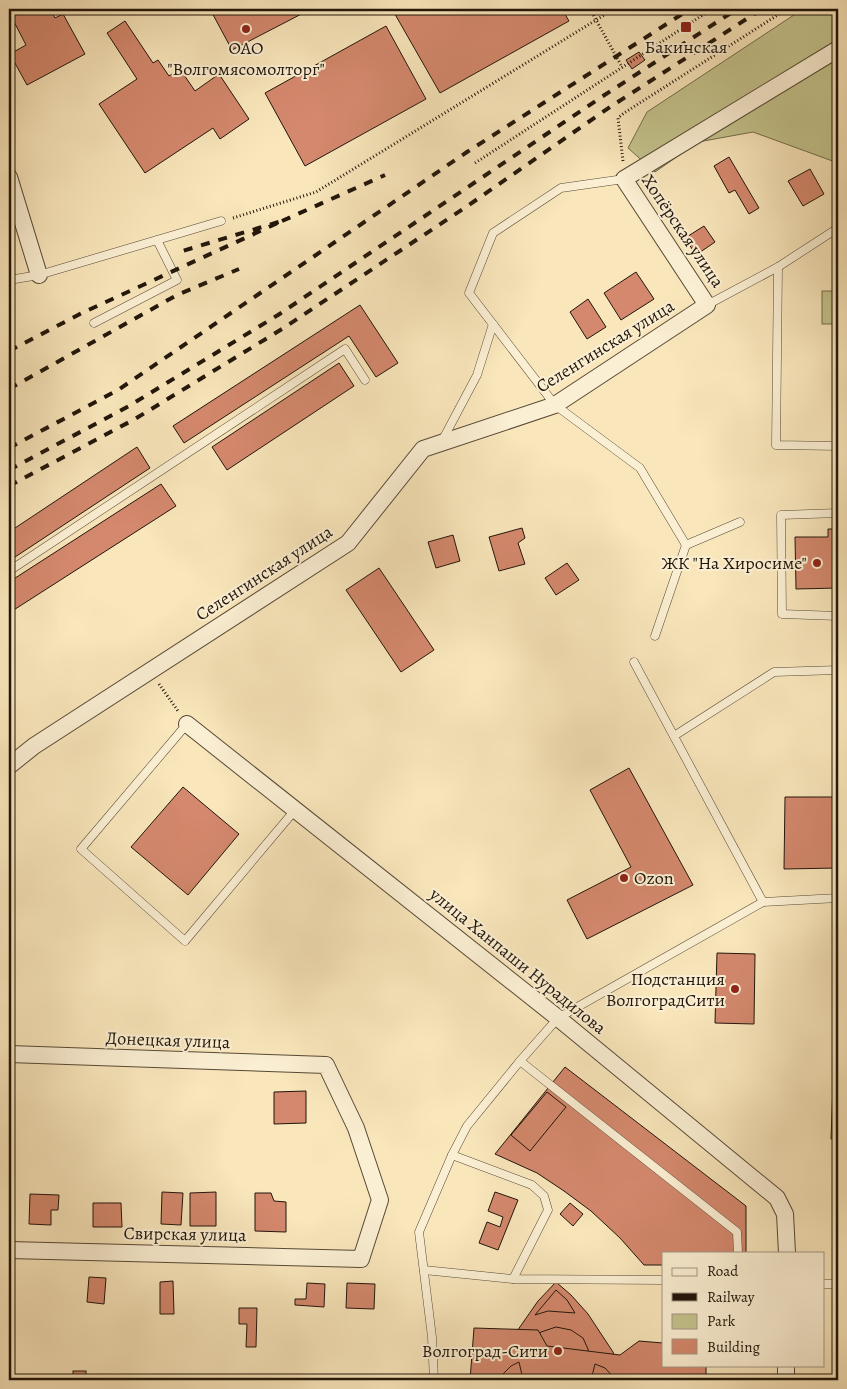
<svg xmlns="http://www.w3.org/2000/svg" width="847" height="1389" font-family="Alegreya,serif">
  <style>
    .green { fill: #c4c38c; stroke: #726c4b }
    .building { fill: #d4886d; stroke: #21150a }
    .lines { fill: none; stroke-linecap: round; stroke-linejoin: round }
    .service-casing { stroke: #574936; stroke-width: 9 }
    .minor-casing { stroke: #574936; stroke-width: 18 }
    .path { stroke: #21150a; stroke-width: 3; stroke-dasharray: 1 2.5; stroke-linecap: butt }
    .service { stroke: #fbefd3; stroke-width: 8 }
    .minor { stroke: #fbefd3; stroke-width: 16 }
    .rail { stroke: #21150a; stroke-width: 4; stroke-dasharray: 9 9; stroke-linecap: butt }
    .poi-dot { fill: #8f2418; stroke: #fbefd3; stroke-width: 2 }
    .labels { text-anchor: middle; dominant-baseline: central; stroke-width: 4; stroke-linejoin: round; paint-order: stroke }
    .poi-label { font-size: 18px; fill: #21150a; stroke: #fbefd3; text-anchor: end }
    .street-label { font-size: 18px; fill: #21150a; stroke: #fbefd3 }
  </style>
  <rect width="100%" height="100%" fill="#f9e6bb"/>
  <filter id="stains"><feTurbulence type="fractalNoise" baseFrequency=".004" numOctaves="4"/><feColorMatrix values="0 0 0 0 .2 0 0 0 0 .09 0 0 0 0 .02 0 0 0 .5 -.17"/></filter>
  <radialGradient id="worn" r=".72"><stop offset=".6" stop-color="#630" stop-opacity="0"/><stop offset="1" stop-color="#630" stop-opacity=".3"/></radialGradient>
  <g class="green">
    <polygon points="803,9 838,9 838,163 753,132 698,142 655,172 628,148 647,112"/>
    <rect x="822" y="291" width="16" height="33"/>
  </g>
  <g class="building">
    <polygon points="9,9 50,9 55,18 63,14 85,54 27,85 10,54 26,45 9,12"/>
    <polygon points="210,9 311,9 232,50"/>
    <polygon points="392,9 562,9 569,21 440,93"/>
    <polygon points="125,21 153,63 158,60 169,76 180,69 195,91 219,74 249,119 220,139 213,128 145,173 99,104 137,79 107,33"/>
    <polygon points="386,26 426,99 305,166 265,93"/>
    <polygon points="639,52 645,60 632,69 626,60"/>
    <polygon points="729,157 759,208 749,214 735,190 729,193 714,166"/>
    <polygon points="810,169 824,194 803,206 788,181"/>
    <polygon points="704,226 715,242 696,255 685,238"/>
    <polygon points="636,272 654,299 621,320 604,293"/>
    <polygon points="588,299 606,327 587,339 570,312"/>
    <polygon points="360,305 398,363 376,377 349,336 184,443 173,426"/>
    <polygon points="339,363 354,386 227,470 212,447"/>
    <polygon points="137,447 150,468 9,561 9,532"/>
    <polygon points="161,484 176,506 9,613 9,582"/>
    <polygon points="522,528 525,538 518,543 525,564 499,571 489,537"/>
    <polygon points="828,529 838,529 838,588 796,589 795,537 828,537"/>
    <polygon points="453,535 460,561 436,568 428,542"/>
    <polygon points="567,563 579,580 556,595 545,578"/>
    <polygon points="379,568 434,650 401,672 346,590"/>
    <polygon points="629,768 693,885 587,939 567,900 631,867 590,790"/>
    <polygon points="183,787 239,834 188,895 131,847"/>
    <polygon points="785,797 838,797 838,868 784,869"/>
    <polygon points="717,953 755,954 754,1024 715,1023"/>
    <polygon points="834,1057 838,1057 838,1139 831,1139"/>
    <polygon points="565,1067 746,1206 746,1253 663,1253 663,1265 644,1265 620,1238 591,1211 564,1191 537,1173 495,1154"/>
    <polygon points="306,1091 306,1123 274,1124 274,1092"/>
    <polygon points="547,1092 566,1107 530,1151 511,1135"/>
    <polygon points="162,1192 183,1193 181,1225 161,1224"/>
    <polygon points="216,1192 216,1226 190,1226 190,1193"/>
    <polygon points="495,1192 518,1200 498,1250 479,1243 487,1222 500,1227 503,1217 488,1211"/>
    <polygon points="255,1193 271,1193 274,1201 286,1202 286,1232 255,1231"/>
    <polygon points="30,1194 59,1195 58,1210 51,1210 51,1225 29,1224"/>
    <polygon points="93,1203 121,1203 122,1227 93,1227"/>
    <polygon points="570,1203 583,1214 573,1226 560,1214"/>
    <polygon points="89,1277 106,1278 104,1304 87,1302"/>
    <polygon points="173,1281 174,1314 160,1314 160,1282"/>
    <polygon points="556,1282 571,1295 588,1314 613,1352 624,1380 496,1380 505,1354 515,1334 538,1301"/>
    <polygon points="307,1283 325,1284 324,1307 295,1305 295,1299 306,1299"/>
    <polygon points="347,1283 375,1284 374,1309 346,1308"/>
    <polygon points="556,1290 567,1300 575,1313 548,1311 535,1315"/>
    <polygon points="239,1308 257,1308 256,1347 246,1347 247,1324 239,1324"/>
    <polygon points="556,1327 571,1330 583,1338 588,1349 590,1365 582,1380 535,1380 528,1370 526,1354 530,1343 541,1332"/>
    <polygon points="474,1328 538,1330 547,1346 620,1355 639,1341 663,1343 663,1365 706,1365 706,1380 470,1380"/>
    <polygon points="519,1362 522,1375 526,1380 501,1380 503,1374 511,1366"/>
    <polygon points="595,1364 605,1368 616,1380 591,1380"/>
    <rect x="73" y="1371" width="13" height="9"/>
  </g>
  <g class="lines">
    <g class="service-casing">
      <g id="service">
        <polyline points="624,179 561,188 493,233 469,293 555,405 640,468 686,545 740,522"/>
        <polyline points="778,267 776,445 838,446"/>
        <polyline points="9,280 39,275 221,221"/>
        <polyline points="707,305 778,267 838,228"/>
        <polyline points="94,323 177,280 157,240"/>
        <polyline points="442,441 477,375 493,324"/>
        <polyline points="838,513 781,515 782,614 838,616"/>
        <polyline points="9,571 345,349 365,380"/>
        <polyline points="655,636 686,545"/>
        <polyline points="187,724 81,849 185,941 295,810"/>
        <polyline points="674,736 774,672 838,670"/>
        <polyline points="763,902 838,898"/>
        <polyline points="520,1061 737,1232 738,1253"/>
        <polyline points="452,1155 532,1185 544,1196 548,1210 513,1279"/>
        <polyline points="424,1270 513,1279 663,1280"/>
        <polyline points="823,1284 838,1284"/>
        <polyline points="434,1380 432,1337 419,1232 452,1155 467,1126 520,1061 558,1018 763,902 634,662"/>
      </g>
    </g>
    <g class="minor-casing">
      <g id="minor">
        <polyline points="9,177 39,275"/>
        <polyline points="187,724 558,1018 777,1198 785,1214 787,1253"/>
        <polyline points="9,766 34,746 348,543 423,449 555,405 707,305 624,179 838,49"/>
        <polyline points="9,1054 326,1065 356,1128 380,1200 361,1259 9,1250"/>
        <polyline points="786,1380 786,1365"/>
      </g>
    </g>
    <g class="path">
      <polyline points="590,9 622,67"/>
      <polyline points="623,161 618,118 624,113 787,9"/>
      <polyline points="475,163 712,9"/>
      <polyline points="233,218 316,192 614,9"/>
      <polyline points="159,684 178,711"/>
    </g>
    <use href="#service" class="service"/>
    <use href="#minor" class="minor"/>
    <g class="rail">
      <polyline points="282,221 385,175"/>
      <polyline points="9,351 82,313 282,221 179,252"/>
      <polyline points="9,389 177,295 239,269"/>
      <polyline points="9,448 118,390 467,152 690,9"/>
      <polyline points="9,470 129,406 278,315 603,96 737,9"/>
      <polyline points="9,486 135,419 282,329 466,207 610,107 762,9"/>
    </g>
  </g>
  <g class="poi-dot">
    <rect x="680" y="21" width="12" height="12" rx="2.5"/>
    <circle cx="246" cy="29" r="5"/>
    <circle cx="817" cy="563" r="5"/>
    <circle cx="624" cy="878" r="5"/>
    <circle cx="735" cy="989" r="5"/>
    <circle cx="558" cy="1351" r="5"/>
  </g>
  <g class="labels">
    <g class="poi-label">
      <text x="686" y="47" text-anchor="middle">Бакинская</text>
      <text x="246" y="48" text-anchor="middle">ОАО<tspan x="246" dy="21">"Волгомясомолторг"</tspan></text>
      <text x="807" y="563">ЖК "На Хиросиме"</text>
      <text x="634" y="878" text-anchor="start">Ozon</text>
      <text x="725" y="979">Подстанция<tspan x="725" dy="21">ВолгоградСити</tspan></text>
      <text x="548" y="1351">Волгоград-Сити</text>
    </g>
    <g class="street-label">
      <text transform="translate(683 231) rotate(56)">Хопёрская улица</text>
      <text transform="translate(605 346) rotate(-32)">Селенгинская улица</text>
      <text transform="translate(264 573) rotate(-33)">Селенгинская улица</text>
      <text transform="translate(518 961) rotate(39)">улица Ханпаши Нурадилова</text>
      <text transform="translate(168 1040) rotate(2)">Донецкая улица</text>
      <text transform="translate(185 1234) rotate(1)">Свирская улица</text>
    </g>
  </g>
  <rect width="847" height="1389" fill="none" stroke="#f9e6bb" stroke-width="30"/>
  <rect x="10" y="10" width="827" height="1369" fill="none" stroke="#21150a" stroke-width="2.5"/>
  <rect x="15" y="15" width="817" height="1359" fill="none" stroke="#21150a"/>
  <rect x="662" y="1252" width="162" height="115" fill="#fbefd3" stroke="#a49883"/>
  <rect x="672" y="1268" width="25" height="8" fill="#fbefd3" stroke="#a49883"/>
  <text x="707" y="1276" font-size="15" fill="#21150a">Road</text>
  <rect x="672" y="1293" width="25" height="8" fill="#21150a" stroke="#a49883"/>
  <text x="707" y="1302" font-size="15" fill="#21150a">Railway</text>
  <rect x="672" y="1314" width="25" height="15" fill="#c4c38c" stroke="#a49883"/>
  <text x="707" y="1326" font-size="15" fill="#21150a">Park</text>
  <rect x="672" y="1339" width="25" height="15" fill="#d4886d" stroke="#a49883"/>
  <text x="707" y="1352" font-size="15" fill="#21150a">Building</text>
  <rect width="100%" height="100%" filter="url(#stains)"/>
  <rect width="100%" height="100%" fill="url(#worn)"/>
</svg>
